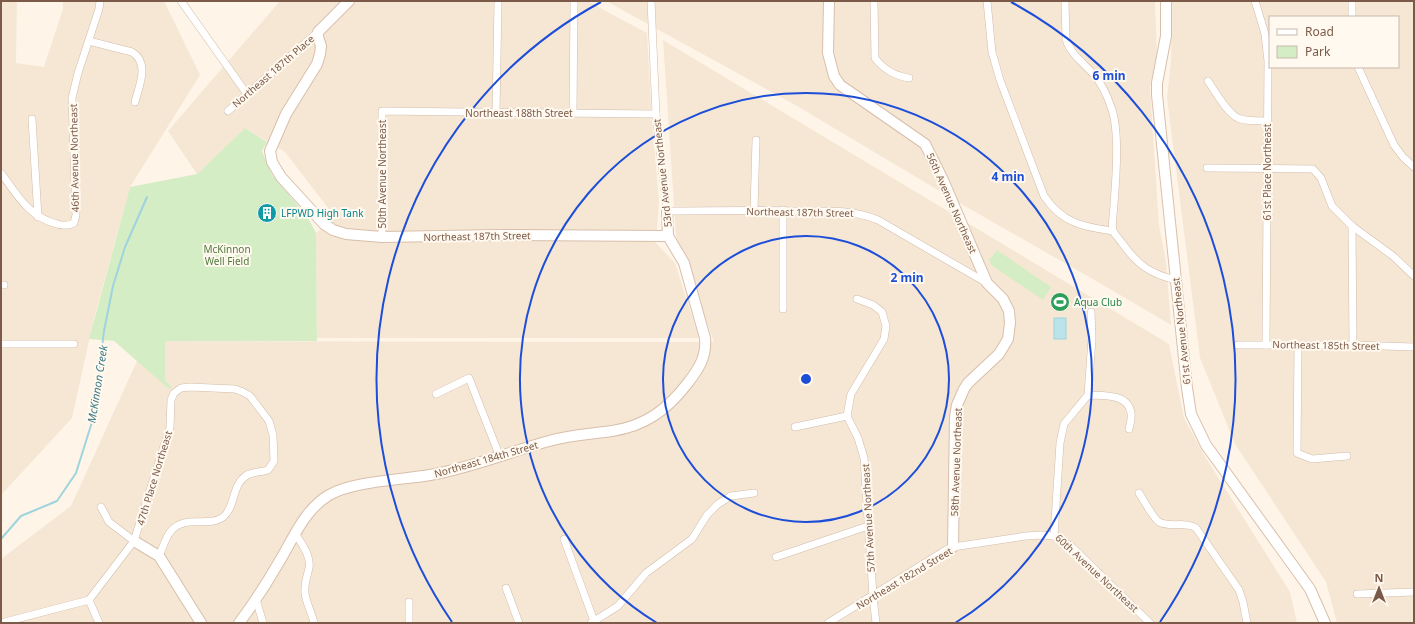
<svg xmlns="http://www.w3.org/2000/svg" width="1415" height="624" font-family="'Noto Sans',sans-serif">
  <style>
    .residential { fill: #f6e7d5; fill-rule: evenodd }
    .green { fill: #d5edc4 }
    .water { fill: #bae3ea; stroke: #9fd3dd }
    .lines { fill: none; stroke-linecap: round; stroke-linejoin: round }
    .stream { stroke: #9fd3dd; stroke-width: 2 }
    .street-casing { stroke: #d2bcab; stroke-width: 8 }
    .secondary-casing { stroke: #d8bfab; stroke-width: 12 }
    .street { stroke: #fff; stroke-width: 7 }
    .secondary { stroke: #fff; stroke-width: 10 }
    .ring { fill: none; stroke: #1d4ed8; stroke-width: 2 }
    .labels { text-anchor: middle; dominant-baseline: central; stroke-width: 4; stroke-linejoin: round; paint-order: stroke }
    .street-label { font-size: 10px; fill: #7b5a49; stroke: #fff9ef }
    .culture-label { font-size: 10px; fill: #0d838f; stroke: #fff9ef; text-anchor: start }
    .park-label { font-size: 10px; fill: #507b3d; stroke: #fff9ef }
    .leisure-label { font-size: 10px; fill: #27864d; stroke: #fff9ef; text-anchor: start }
    .water-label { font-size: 11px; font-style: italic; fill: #3d7c88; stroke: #fff9ef }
    .centre { fill: #1d4ed8; stroke: #fff9ef; stroke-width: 2 }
    .ring-label { font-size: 12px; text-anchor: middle; font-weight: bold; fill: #1d4ed8; stroke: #fff9ef; stroke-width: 4; stroke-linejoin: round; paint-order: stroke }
  </style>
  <rect width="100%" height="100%" fill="#fef5e8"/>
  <g class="residential">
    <polygon points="1,1 17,1 16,63 44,67 63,9 63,1 164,1 200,75 130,187 94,318 72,418 1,495"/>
    <polygon points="280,1 587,1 647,33 652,121 659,200 656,243 675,263 699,338 317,338 316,233 335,217 285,152 245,128 197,174 168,131"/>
    <polygon points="606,1 1155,1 1157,55 1150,87 1159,226 1166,261 1171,325 1110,289 963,205 797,106"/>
    <path d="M1172 1H1414V623H1337L1326 582 1235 444 1200 358 1167 98 1171 61ZM1270 17H1398V67H1270Z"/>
    <polygon points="663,40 1169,344 1184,418 1206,458 1290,592 1297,623 1,623 1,559 71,506 146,341 714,342 676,236"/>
  </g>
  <g class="green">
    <polygon points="245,128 267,142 262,151 272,175 307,216 316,233 317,341 165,341 165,381 172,387 169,389 114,341 89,339 130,187 197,174"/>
    <polygon points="997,250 1051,287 1043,300 991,265 989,260"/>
  </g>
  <rect class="water" x="1054" y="318" width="12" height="21"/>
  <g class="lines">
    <polyline class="stream" points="1,539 21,516 57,501 76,473 93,419 104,331 113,286 125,247 147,197"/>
    <g class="street-casing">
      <g id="street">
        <polyline points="181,1 247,94"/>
        <path d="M651 1 656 114 667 211C710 211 753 210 796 211 825 211 851 209 878 220L987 283"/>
        <path d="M874 1 875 58C883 69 896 76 909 78"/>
        <path d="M987 1 992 52 1000 80 1044 196C1062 223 1083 227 1113 231"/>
        <path d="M1065 1 1066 39C1070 54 1084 63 1094 75 1102 84 1107 95 1111 107 1120 130 1116 178 1114 204 1114 210 1111 226 1113 231 1115 235 1120 240 1122 243 1138 265 1150 274 1176 280"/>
        <polyline points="1255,1 1265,34 1268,61 1266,345"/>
        <polyline points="1352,1 1352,17"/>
        <path d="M89 41 132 52C150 63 139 86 135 102"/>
        <polyline points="1358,67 1394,145 1403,157 1414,167"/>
        <path d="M1208 81C1215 91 1227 113 1238 118 1246 122 1257 120 1266 121"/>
        <polyline points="228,111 318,32"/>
        <polyline points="496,113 498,1"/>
        <polyline points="573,113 574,1"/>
        <polyline points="32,119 38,217"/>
        <polyline points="1207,168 1313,169 1321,178 1332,206 1352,226 1393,256 1414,276"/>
        <path d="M1 173C17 195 29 217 57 224 63 226 68 226 74 223L76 215 72 98 78 73 99 9 100 1"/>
        <polyline points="754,211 756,140"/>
        <polyline points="1352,226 1353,345"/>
        <polyline points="382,237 382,111 656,114"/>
        <polyline points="1,285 4,285"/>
        <polyline points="857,299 873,305 882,312 886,326 884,339 851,394 847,416 858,438 864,458 873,596 876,623"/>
        <polyline points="783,309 783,210"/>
        <polyline points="1,344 74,344"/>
        <polyline points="1238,345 1353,345 1414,347"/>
        <polyline points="1298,345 1297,453 1312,459 1347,456"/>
        <polyline points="436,394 469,378 500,457"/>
        <path d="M1088 395C1103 396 1128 393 1131 413 1132 418 1130 424 1129 429"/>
        <polyline points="795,427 847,416"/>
        <path d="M1139 493C1143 499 1153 518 1159 522 1169 528 1185 521 1196 528L1239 590 1243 602 1247 623"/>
        <polyline points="101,507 109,522 134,541"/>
        <path d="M295 534C302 543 311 556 309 568 307 576 304 584 305 593 306 603 312 613 314 623"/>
        <polyline points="1054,536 1060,443 1064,424 1088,395 1092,338 1091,312"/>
        <polyline points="564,539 594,621"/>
        <polyline points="776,557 868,526"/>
        <polyline points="506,588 519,623"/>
        <polyline points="1357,594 1414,592"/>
        <polyline points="256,599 263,623"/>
        <path d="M89 600 134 541 170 427 171 400 174 393 181 388 190 387 235 389 243 392 250 396 269 421 273 435 274 461 268 470C262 472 253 472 247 475 231 485 236 507 223 517 208 528 185 514 171 531 166 536 162 550 159 556"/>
        <polyline points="409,602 409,623"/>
        <polyline points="5,622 89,600 99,623"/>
        <polyline points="591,623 618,606 646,573 692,539 707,515 718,504 731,496 754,493"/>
        <polyline points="828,623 946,550 953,547 1026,536 1042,535 1054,536 1072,547 1150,623"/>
      </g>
    </g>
    <g class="secondary-casing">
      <g id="secondary">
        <polyline points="349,1 318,32 318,37 321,46 320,54 317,64 286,114 270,151 272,162 281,177 324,224 333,230 346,234 382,237 501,235 668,236"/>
        <polyline points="829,1 828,53 834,76 840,85 925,144 943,180 987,283 1003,299 1009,311 1010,323 1008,339 999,354 968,383 964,389 957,405 955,417 953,547"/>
        <polyline points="1166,1 1166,36 1157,83 1157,95 1187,388 1191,414 1206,445 1310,589 1325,623"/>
        <polyline points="134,541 159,556 201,623"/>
        <path d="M239 623C254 603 267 583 279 562 293 539 304 510 329 495 354 481 401 480 430 475 471 468 509 452 549 441 570 435 591 434 612 431 645 426 667 410 687 384 698 370 707 357 705 338L684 263 668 236 667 211"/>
      </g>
    </g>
    <use href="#street" class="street"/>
    <use href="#secondary" class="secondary"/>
  </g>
  <g class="ring">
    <circle cx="806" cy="379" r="143"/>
    <path d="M657 623A286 286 0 1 1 955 623"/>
    <path d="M452 622A429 429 0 0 1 601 2M1011 2A429 429 0 0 1 1160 622"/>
  </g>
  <defs>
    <g id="building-disc" transform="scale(1)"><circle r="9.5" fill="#0f9aa8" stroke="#fff9ef"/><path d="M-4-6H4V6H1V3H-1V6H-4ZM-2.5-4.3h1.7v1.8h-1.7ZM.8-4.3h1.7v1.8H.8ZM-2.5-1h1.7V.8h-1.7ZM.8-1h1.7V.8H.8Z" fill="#fff"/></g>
    <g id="stadium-disc" transform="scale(1)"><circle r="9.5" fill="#2e9e5b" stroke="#fff9ef"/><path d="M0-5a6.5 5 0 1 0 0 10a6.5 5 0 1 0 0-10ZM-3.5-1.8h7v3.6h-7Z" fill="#fff"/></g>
  </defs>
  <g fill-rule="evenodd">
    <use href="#building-disc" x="267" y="213"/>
    <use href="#stadium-disc" x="1060" y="302"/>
  </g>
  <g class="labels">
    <g class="street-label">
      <text transform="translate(273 71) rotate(-41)">Northeast 187th Place</text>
      <text x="519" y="113">Northeast 188th Street</text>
      <text transform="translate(74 158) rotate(-91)">46th Avenue Northeast</text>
      <text transform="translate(1267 172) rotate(-90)">61st Place Northeast</text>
      <text transform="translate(662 173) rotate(-96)">53rd Avenue Northeast</text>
      <text transform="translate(382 174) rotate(-90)">50th Avenue Northeast</text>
      <text transform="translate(952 203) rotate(66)">56th Avenue Northeast</text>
      <text transform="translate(800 212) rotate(1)">Northeast 187th Street</text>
      <text transform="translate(477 236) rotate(-1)">Northeast 187th Street</text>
      <text transform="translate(1181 331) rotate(-96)">61st Avenue Northeast</text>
      <text transform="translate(1326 345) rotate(1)">Northeast 185th Street</text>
      <text transform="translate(486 459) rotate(-16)">Northeast 184th Street</text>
      <text transform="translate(956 462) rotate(-88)">58th Avenue Northeast</text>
      <text transform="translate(154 478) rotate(-73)">47th Place Northeast</text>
      <text transform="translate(868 518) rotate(-93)">57th Avenue Northeast</text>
      <text transform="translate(1097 573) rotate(43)">60th Avenue Northeast</text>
      <text transform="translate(904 578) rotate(-31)">Northeast 182nd Street</text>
    </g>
    <g class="culture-label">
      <text x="281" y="213">LFPWD High Tank</text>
    </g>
    <g class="park-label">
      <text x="227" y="249">McKinnon<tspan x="227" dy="12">Well Field</tspan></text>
    </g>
    <g class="leisure-label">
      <text x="1074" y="302">Aqua Club</text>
    </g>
    <g class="water-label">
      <text transform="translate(97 384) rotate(-81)">McKinnon Creek</text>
    </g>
  </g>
  <circle cx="806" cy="379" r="6" class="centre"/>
  <g class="ring-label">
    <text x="1109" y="80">6 min</text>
    <text x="1008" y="181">4 min</text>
    <text x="907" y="282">2 min</text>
  </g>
  <rect width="1415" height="624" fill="none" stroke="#7b5a49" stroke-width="4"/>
  <rect x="1269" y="16" width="130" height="52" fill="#fff9ef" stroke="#cab9ad"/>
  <rect x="1277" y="29" width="20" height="6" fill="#ffffff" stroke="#cab9ad"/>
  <text x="1305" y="36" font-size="12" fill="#7b5a49">Road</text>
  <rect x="1277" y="46" width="20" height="12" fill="#d5edc4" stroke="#cab9ad"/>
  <text x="1305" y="56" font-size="12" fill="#7b5a49">Park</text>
  <g transform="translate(1379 588)" stroke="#fff9ef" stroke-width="3" paint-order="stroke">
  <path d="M0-3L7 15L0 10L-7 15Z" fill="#7b5a49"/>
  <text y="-6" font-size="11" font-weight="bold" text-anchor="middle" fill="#7b5a49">N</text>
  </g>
</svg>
